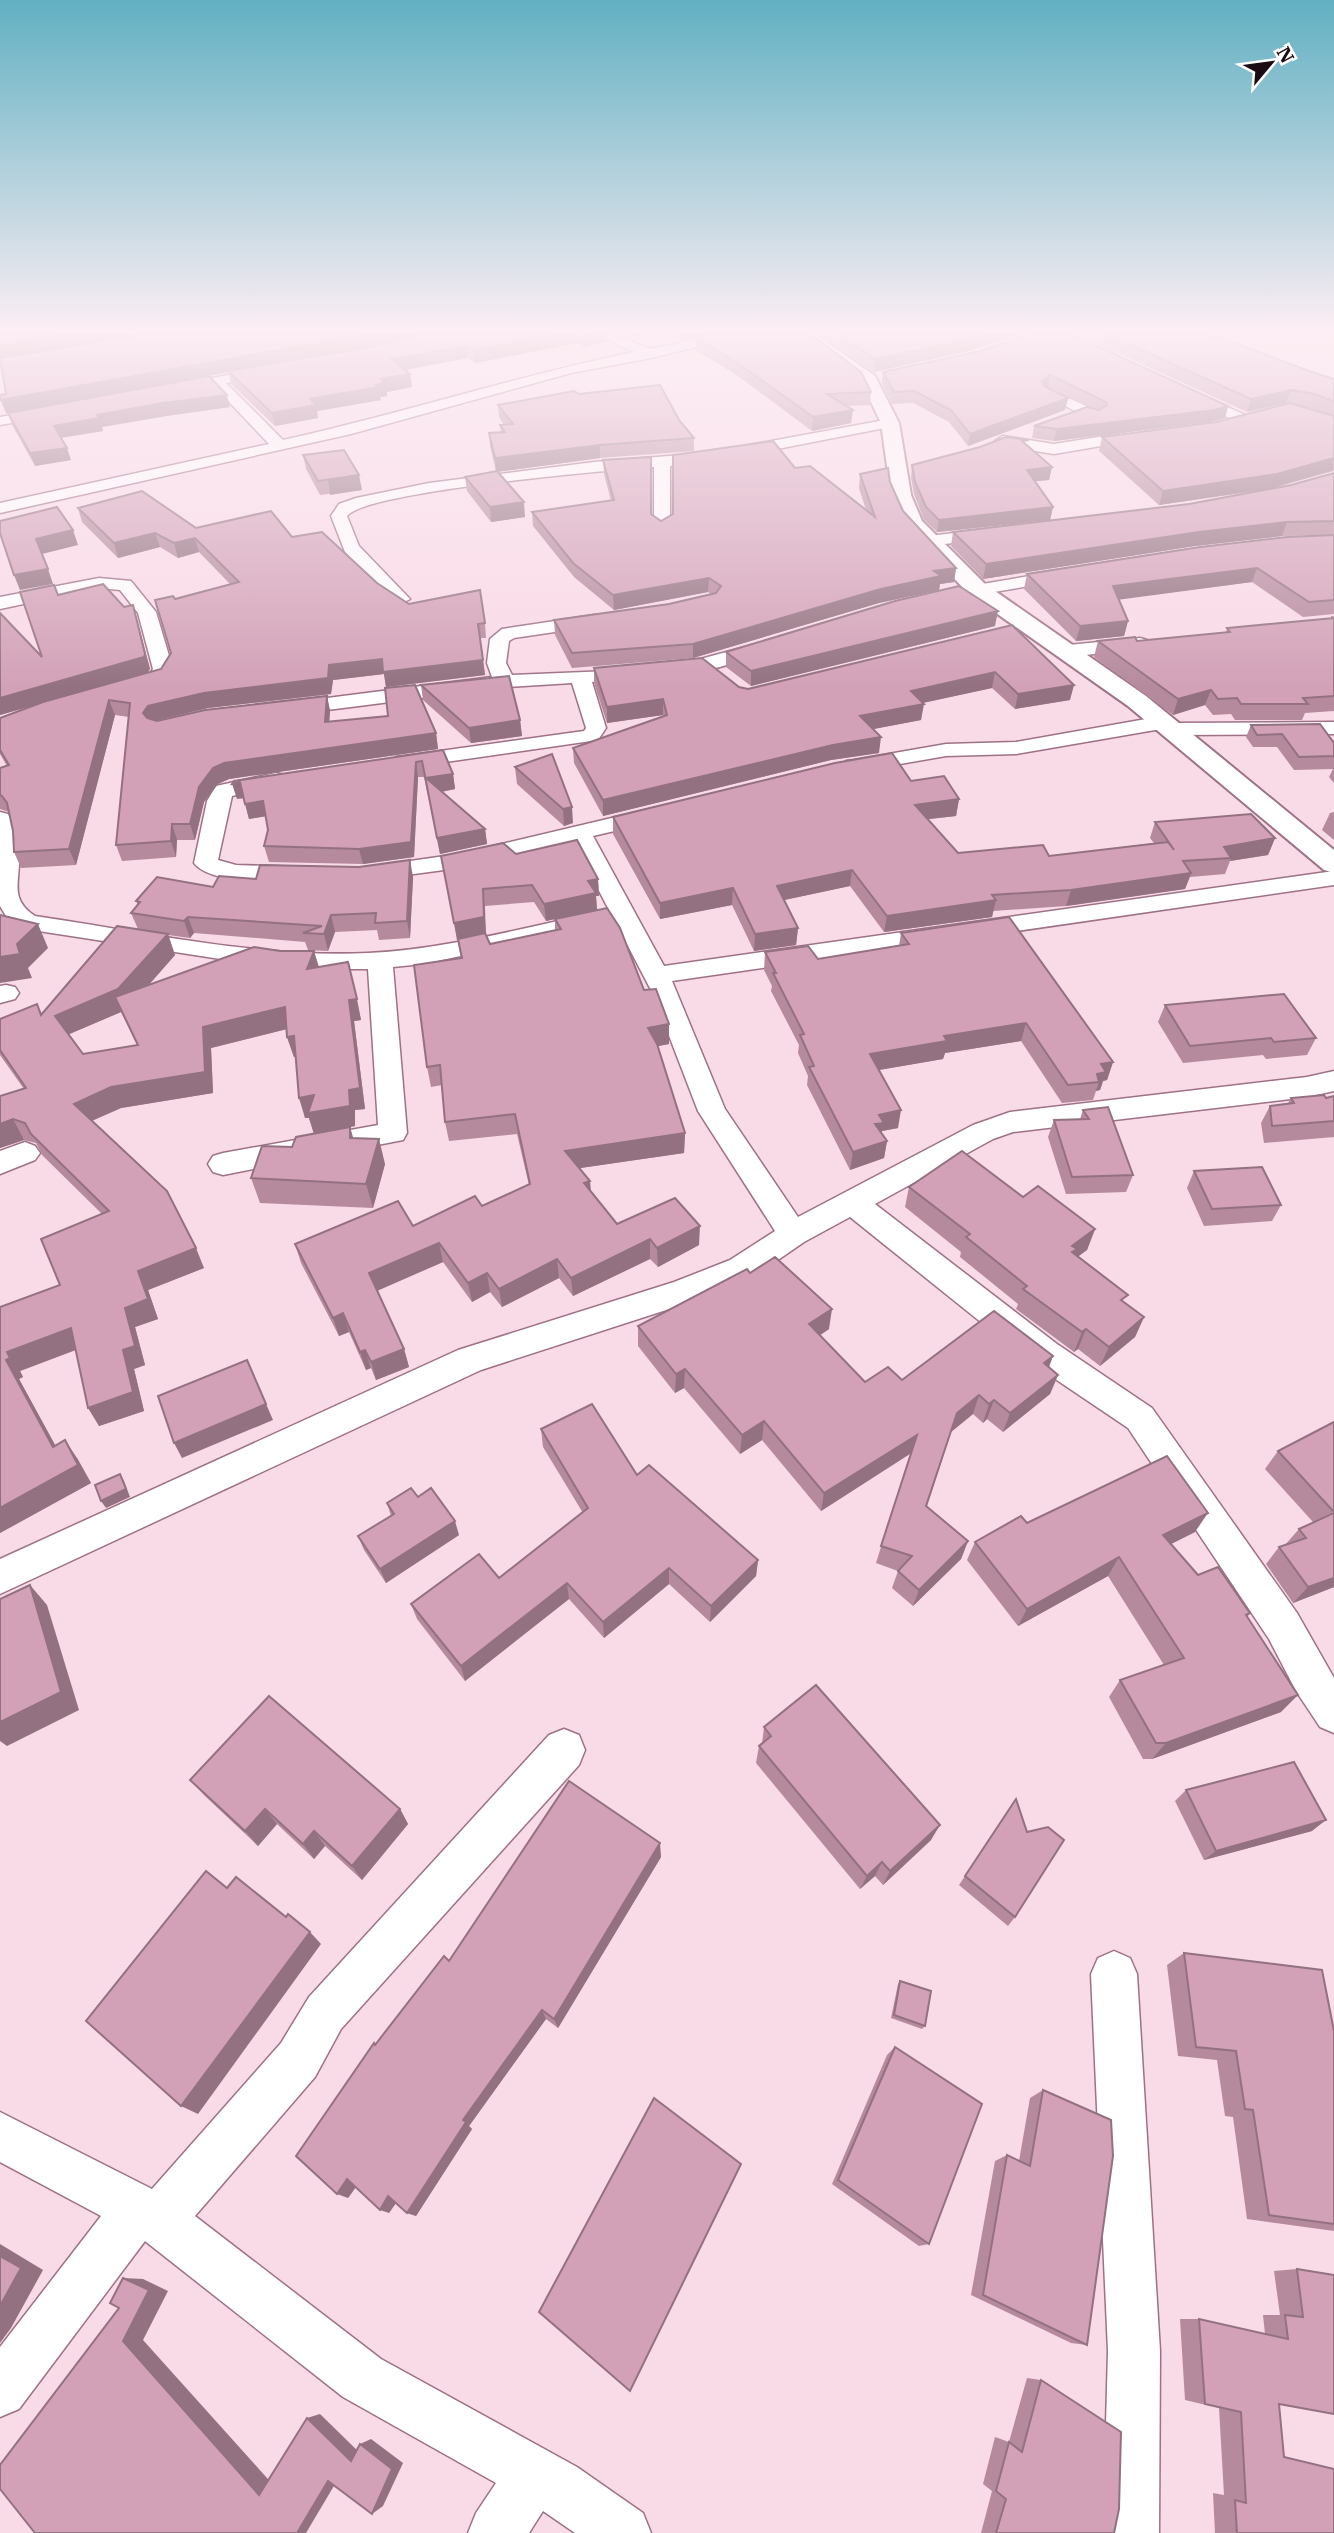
<svg xmlns="http://www.w3.org/2000/svg" width="1334" height="2533" font-family="'IBM Plex Serif',serif">
  <style>
    .lines { fill: none; stroke-linecap: round; stroke-linejoin: round }
    .street-casing { stroke: #9e7186; stroke-width: 3 }
    .secondary-casing { stroke: #9e7186; stroke-width: 4 }
    .street { fill: #fff; fill-rule: evenodd }
    .secondary { fill: #fff; fill-rule: evenodd }
    .wall { fill: #b58a9d; fill-rule: evenodd }
    .shaded-wall { fill: #937180 }
    .building { fill: #d2a1b7; stroke: #937180; stroke-width: 2 }
  </style>
  <rect width="100%" height="100%" fill="#f9dae7"/>
  <g class="lines">
    <g class="street-casing">
      <g id="street">
        <path d="M595 334H613L650 349 722 334H749L651 358 571 373 351 434 0 513V503L269 444 213 385 173 393 168 392V386L278 366V372L226 383 283 440C401 414 516 376 634 352Z"/>
        <polygon points="1049,389 1123,423 1125,426 1123,429 1113,429 1044,396 1042,393"/>
        <polygon points="1189,390 1250,417 1252,420 1245,424 1240,423 1184,397 1182,394"/>
        <polygon points="53,408 58,409 60,412 58,415 0,425 0,417"/>
        <path d="M890 419 895 420 897 423 895 426 706 463 670 466V528L662 533 654 528V467C611 470 366 491 347 516L359 546 410 599 401 604 395 603 345 552 331 516 339 504 356 498 429 483 594 462 706 453Z"/>
        <polygon points="1143,430 1151,435 1148,438 1054,454 1003,446 995,441 1003,436 1054,444"/>
        <polygon points="995,528 1003,533 1001,537 929,546 920,541 929,536"/>
        <polygon points="1065,570 1071,571 1074,575 1071,579 947,600 938,595 947,590"/>
        <polygon points="99,578 131,581 156,612 173,669 165,682 128,694 121,692 118,688 121,684 150,674 153,669 138,613 120,590 99,588 0,609 0,597"/>
        <polygon points="595,615 602,617 604,621 602,625 514,638 509,641 506,663 512,675 609,671 612,675 609,679 592,682 606,728 598,740 404,768 396,767 393,762 396,757 404,756 584,731 586,728 572,683 508,687 288,715 281,713 278,709 281,705 288,703 492,677 487,663 490,639 502,629"/>
        <polygon points="1140,638 1147,640 1150,644 1147,648 1068,657 1058,651 1068,645"/>
        <path d="M767 641 777 647 774 651C754 657 670 686 657 670L660 666 693 661Z"/>
        <polygon points="1163,716 1170,718 1173,723 1334,722 1334,734 1171,735 1164,733 1161,729 1016,754 946,756 854,772 846,771 843,766 846,761 854,760 946,744 1016,742"/>
        <path d="M276 773 284 775 287 780 284 785 232 796 218 860 236 865 300 867 308 869 312 874 308 879C285 885 209 884 194 863L207 801 216 786Z"/>
        <path d="M654 808 662 810 665 815 662 820 593 836 664 966 1334 871V885L672 981 725 1109 798 1217 973 1125 1010 1112 1307 1077 1334 1071V1091L1307 1097 1013 1132 993 1139 875 1204 1057 1344 1152 1408 1297 1613 1334 1678V1733L1320 1727 1296 1691 1269 1639 1128 1428 1033 1364 850 1217 804 1242 752 1278 694 1301 481 1370 0 1594V1559L458 1350 674 1282 730 1260 775 1231 698 1111 653 994 616 923 423 964 393 967 407 1133 403 1140 223 1175 213 1172 208 1164 213 1156 223 1153 378 1125 368 969H286L19 928 9 921 0 906V812L8 814 11 819C14 831 18 844 19 857 20 882 9 899 35 916 145 932 257 958 368 953 449 949 530 926 609 910L573 841 459 868 369 880 361 878 357 873 361 868 459 854Z"/>
        <polygon points="6,985 15,987 19,993 15,999 0,1003 0,986"/>
        <polygon points="25,1142 35,1146 40,1153 35,1160 0,1174 0,1151"/>
        <polygon points="564,1729 579,1735 585,1750 579,1765 341,2029 315,2077 195,2216 381,2359 577,2467 643,2513 651,2533 575,2533 543,2511 529,2533 468,2533 476,2513 496,2483 343,2397 145,2241 19,2409 0,2417 0,2347 101,2216 0,2162 0,2112 152,2189 281,2043 309,1997 549,1735"/>
        <polygon points="1114,1951 1130,1958 1137,1974 1160,2351 1159,2533 1103,2533 1108,2351 1091,1974 1098,1958"/>
      </g>
    </g>
    <g class="secondary-casing">
      <polygon id="secondary" points="796,334 815,334 875,376 899,423 911,495 922,521 985,584 1146,696 1334,850 1334,873 1324,870 1128,706 969,594 922,545 903,523 891,495 881,423 862,383"/>
    </g>
    <use href="#street" class="street"/>
    <use href="#secondary" class="secondary"/>
  </g>
  <g class="wall">
    <polygon points="0,334 135,334 10,357 143,334 606,334 607,342 584,347 577,343 475,363 468,358 405,370 410,374 412,387 387,392 387,396 380,397 381,400 317,411 318,418 275,426 231,384 229,372 6,413 0,399 0,395 6,394"/>
    <polygon points="674,334 707,334 681,340"/>
    <polygon points="820,334 1021,334 968,351 874,372"/>
    <path d="M1076 334H1211L1309 371 1334 379V471L1273 488 1291 485 1334 473V535L1282 536 1195 546 983 579 951 546 953 532 1189 504 1272 489 1159 505 1099 451 1102 437 1216 422 1289 404 1286 403 1247 412ZM1296 405 1311 408 1325 413Z"/>
    <polygon points="696,337 871,392 870,405 846,406 853,410 851,423 812,431 738,376 696,350"/>
    <polygon points="980,351 1228,406 1225,418 1054,441 1032,438 1034,426 1092,408 1048,387 1068,398 1065,410 968,446 949,422 913,403 892,404 882,384 883,372"/>
    <polygon points="579,394 679,420 694,438 694,451 600,458 497,472 525,517 491,522 467,491 465,477 496,471 490,446 489,433 501,432 500,425 504,425 499,417 498,405"/>
    <polygon points="230,407 166,416 102,427 103,431 61,438 71,460 35,466 12,425 8,413"/>
    <polygon points="1027,446 1052,467 1049,480 1035,481 1053,507 1050,520 937,532 924,520 914,494 911,478 912,465 980,447"/>
    <polygon points="303,455 362,490 320,495 306,469"/>
    <polygon points="603,460 651,514 661,521 795,468 866,510 859,488 860,474 890,482 903,511 956,568 954,582 940,584 939,590 879,603 693,658 572,668 555,635 554,620 669,604 711,594 708,592 614,610 574,577 533,526 532,512 611,501 604,474"/>
    <polygon points="78,508 196,528 292,537 377,583 409,604 485,623 486,638 480,638 485,675 386,687 384,674 333,680 331,694 208,708 156,721 327,696 330,711 329,722 436,733 438,749 229,779 218,784 204,802 195,840 177,840 176,857 122,861 116,845 129,717 115,715 76,865 21,868 14,852 13,831 9,812 0,809 0,768 7,766 0,754 0,718 36,705 0,715 0,613 42,657 58,595 124,607 137,620 150,669 148,672 76,693 161,669 171,653 175,599 230,584 199,552 178,558 160,547 118,558 82,522"/>
    <polygon points="1334,535 1334,614 1303,617 1252,582 1119,599 1128,621 1124,636 1076,641 1024,589 1027,574"/>
    <polygon points="1331,616 1334,616 1334,711 1305,713 1302,720 1235,720 1231,714 1213,715 1205,705 1173,715 1094,657 1098,641 1137,641 1226,632 1227,628 1331,619"/>
    <polygon points="1012,625 1070,700 1015,709 992,688 923,703 921,720 873,729 879,753 831,760 603,816 574,763 573,748 664,716 663,715 607,723 594,683 594,668 739,687 748,689"/>
    <polygon points="995,626 751,686 726,667 726,652"/>
    <polygon points="421,685 520,720 522,736 471,743 423,700"/>
    <polygon points="1251,725 1334,743 1334,783 1329,777 1333,769 1294,770 1277,747 1253,747 1246,737"/>
    <polygon points="443,750 453,774 455,789 442,792 485,829 487,844 440,854 424,777 418,777 414,857 363,864 269,862 264,846 268,830 266,816 249,819 244,798 237,799"/>
    <polygon points="552,754 573,823 564,826 517,784 515,767"/>
    <polygon points="911,781 959,799 956,816 928,819 958,853 1049,856 1154,843 1150,838 1155,822 1275,838 1268,855 1230,861 1225,874 1190,877 1185,889 1066,906 993,911 992,917 884,932 850,886 784,900 798,928 796,945 754,951 732,905 660,919 613,834 613,817"/>
    <polygon points="1334,812 1334,840 1322,830 1330,813"/>
    <path d="M516 854 598 879 599 896H596L597 910 644 990 669 1044 658 1046 685 1133 684 1153 580 1168 590 1181 591 1192 617 1224 699 1245 658 1267 650 1259 573 1296 559 1278 502 1307 490 1292 472 1302 443 1262 377 1291 404 1349 409 1367 376 1380 371 1368 366 1370 349 1332 339 1336 301 1263 295 1244 413 1226 482 1206 529 1185 517 1134 449 1141 445 1122 442 1085 431 1087 427 1067 461 958 441 856ZM534 902 546 921 555 919V930L490 944 485 934H486L485 906Z"/>
    <path d="M413 877 410 938 379 940 377 930 335 932 328 951 308 950 305 942 194 933 190 938 168 935 175 955 148 985 280 951H314L319 967 348 962 361 1020 354 1021 365 1109 355 1110V1126L350 1127 353 1138 385 1164 373 1208 260 1203 251 1178 292 1147 314 1134 309 1118H305L295 1057H294L287 1037V1029L211 1048 213 1093 121 1108 92 1121 204 1268 148 1290 158 1319 135 1327 145 1365 134 1369 144 1411 99 1426 76 1350 20 1371 23 1377 19 1379 55 1445 77 1458 91 1483 0 1533V1307L60 1285 102 1214 42 1155 36 1143 24 1140 0 1148V1096L24 1089 0 1055V1019L37 1004 42 1014 138 929 131 913 138 905 136 901 256 879ZM121 1012 137 1045 83 1054 69 1034Z"/>
    <polygon points="901,933 1113,1062 1107,1080 1103,1081 1100,1090 1096,1091 1093,1100 1062,1103 1021,1041 945,1053 943,1059 879,1070 898,1128 882,1131 882,1133 887,1141 884,1158 850,1170 807,1085 808,1076 798,1053 799,1045 771,991 772,986 764,970 765,952 818,959 899,946"/>
    <polygon points="1165,1005 1316,1038 1307,1055 1266,1059 1263,1055 1183,1063 1158,1022"/>
    <polygon points="1334,1096 1334,1137 1264,1143 1261,1123 1270,1106 1288,1103 1291,1098 1326,1098"/>
    <polygon points="1083,1110 1133,1175 1126,1192 1066,1194 1048,1137 1054,1120 1080,1119"/>
    <polygon points="1194,1171 1281,1205 1272,1221 1204,1226 1187,1188"/>
    <polygon points="909,1187 1023,1197 1095,1229 1087,1250 1077,1257 1124,1302 1144,1317 1135,1337 1100,1366 1078,1349 1074,1352 1016,1309 1018,1304 960,1257 961,1252 905,1207"/>
    <polygon points="750,1273 829,1329 820,1335 865,1382 902,1380 1053,1356 1049,1367 1058,1375 1050,1394 1003,1432 987,1419 983,1423 973,1414 951,1432 927,1506 968,1541 961,1559 913,1606 892,1588 898,1571 876,1563 910,1454 821,1511 762,1440 740,1454 684,1388 675,1393 638,1346 638,1326"/>
    <polygon points="1334,1422 1334,1587 1293,1603 1266,1564 1279,1547 1285,1545 1299,1529 1313,1522 1265,1469 1278,1451"/>
    <polygon points="541,1429 637,1475 758,1560 756,1576 710,1622 669,1584 604,1638 569,1599 465,1681 417,1619 411,1604 499,1578 583,1513 543,1447"/>
    <polygon points="418,1497 459,1535 386,1583 364,1550 358,1536 391,1516 387,1503"/>
    <polygon points="1027,1523 1195,1532 1171,1544 1198,1575 1250,1613 1247,1617 1281,1712 1152,1759 1143,1759 1109,1697 1120,1680 1164,1665 1108,1576 1018,1626 967,1560 975,1542"/>
    <polygon points="764,1727 931,1840 883,1885 875,1876 860,1889 756,1763 759,1746 762,1744"/>
    <polygon points="190,1780 400,1809 408,1824 362,1880 325,1846 314,1859 277,1824 258,1846 205,1796"/>
    <polygon points="1186,1790 1312,1831 1204,1860 1175,1801"/>
    <polygon points="1016,1799 1015,1917 1008,1926 959,1885"/>
    <polygon points="661,1857 558,2028 546,2019 469,2126 472,2129 416,2216 407,2213 396,2203 389,2213 356,2187 348,2198 375,2045 449,1961"/>
    <polygon points="1184,1953 1334,2031 1334,2231 1247,2219 1233,2117 1225,2116 1217,2060 1178,2056 1167,1965"/>
    <polygon points="900,1981 925,2026 922,2029 891,2018 898,1984"/>
    <polygon points="895,2047 929,2244 919,2246 832,2184 887,2055"/>
    <polygon points="1043,2090 1087,2345 1071,2343 971,2295 995,2161 1007,2155 1019,2161 1030,2098"/>
    <polygon points="1297,2269 1334,2275 1279,2405 1284,2457 1334,2533 1215,2533 1213,2493 1224,2495 1219,2408 1185,2400 1180,2319 1199,2319 1265,2334 1263,2315 1280,2315 1274,2271"/>
    <polygon points="1027,2378 1041,2380 1114,2533 981,2533 992,2491 983,2484 995,2437 1009,2442"/>
  </g>
  <g class="shaded-wall">
    <polygon points="61,334 135,334 0,358 0,345"/>
    <polygon points="367,334 421,334 370,346 6,413 1,400"/>
    <polygon points="555,334 577,334 577,343 475,363 474,350"/>
    <polygon points="584,334 606,334 607,342 584,347"/>
    <polygon points="629,334 646,334 629,338"/>
    <polygon points="682,334 707,334 681,340"/>
    <polygon points="985,334 1021,334 968,351 874,372 875,359"/>
    <polygon points="467,346 468,358 393,372 391,359"/>
    <polygon points="410,374 412,387 387,392 387,396 380,397 381,400 317,411 318,418 275,426 272,413 310,399 376,385 381,379"/>
    <polygon points="1050,375 1048,387 1039,392 1042,381"/>
    <polygon points="1291,390 1286,403 1247,412 1251,399"/>
    <polygon points="227,395 230,407 166,416 102,427 103,431 58,438 54,426 97,415 163,403"/>
    <polygon points="1068,398 1065,410 968,446 970,434"/>
    <polygon points="1228,406 1225,418 1211,422 1054,441 1057,429"/>
    <polygon points="853,410 851,423 812,431 813,417"/>
    <polygon points="600,445 600,458 496,472 495,458"/>
    <polygon points="67,448 71,460 35,466 30,453"/>
    <polygon points="1334,458 1333,470 1272,488 1159,505 1163,491"/>
    <polygon points="1052,467 1049,480 1025,482 1027,470"/>
    <polygon points="359,475 362,490 330,495 328,480"/>
    <polygon points="524,502 525,517 491,522 490,507"/>
    <polygon points="1053,507 1050,520 937,532 939,520"/>
    <polygon points="1287,522 1282,536 1195,546 983,579 986,564 1199,532"/>
    <polygon points="73,530 78,545 42,554 36,539"/>
    <polygon points="155,533 160,547 118,558 114,543"/>
    <polygon points="195,538 199,552 178,558 174,543"/>
    <polygon points="956,568 954,582 940,584 939,590 879,603 693,658 693,644 934,571"/>
    <polygon points="1257,568 1252,582 1109,601 1113,586"/>
    <polygon points="48,569 53,584 20,590 14,575"/>
    <polygon points="709,578 708,592 614,610 613,595"/>
    <polygon points="133,605 150,669 148,672 0,715 0,698"/>
    <polygon points="998,611 995,626 751,686 751,671"/>
    <polygon points="1128,621 1124,636 1076,641 1080,626"/>
    <polygon points="382,659 483,660 485,675 386,687 384,674 333,680 331,694 208,708 153,721 148,728 143,713 148,706 204,693 329,665"/>
    <polygon points="995,672 992,688 908,706 911,691"/>
    <polygon points="1074,685 1070,700 1015,709 1018,694"/>
    <polygon points="1211,690 1205,705 1173,715 1178,699"/>
    <polygon points="327,696 330,711 328,738 325,722"/>
    <polygon points="663,699 663,715 607,723 607,707"/>
    <polygon points="109,700 115,715 76,865 69,849"/>
    <polygon points="924,704 921,720 858,732 860,716"/>
    <polygon points="520,720 522,736 471,743 469,728"/>
    <polygon points="436,733 438,749 229,779 218,784 204,802 195,840 190,824 199,787 213,768 224,763"/>
    <polygon points="881,737 879,753 831,760 603,816 603,800 833,745"/>
    <polygon points="416,762 418,777 414,857 363,864 359,849"/>
    <polygon points="453,774 455,789 429,794 426,778"/>
    <polygon points="240,782 244,798 237,799 232,784"/>
    <polygon points="959,799 956,816 912,821 915,805"/>
    <polygon points="263,801 267,816 249,819 245,804"/>
    <polygon points="572,807 573,823 564,826 563,809"/>
    <polygon points="172,824 177,840 176,857 171,841"/>
    <polygon points="485,829 487,844 440,854 437,838"/>
    <polygon points="1275,838 1268,855 1230,861 1231,858 1224,847"/>
    <polygon points="410,860 413,877 410,938 407,921"/>
    <polygon points="852,870 850,886 775,902 777,886"/>
    <polygon points="1191,873 1185,889 1066,906 1071,890"/>
    <polygon points="598,879 599,896 596,896 597,910 546,921 544,904 588,881"/>
    <polygon points="733,888 732,905 660,919 660,903"/>
    <polygon points="483,889 486,934 457,940 454,923"/>
    <polygon points="996,900 992,917 884,932 887,916"/>
    <polygon points="331,915 335,932 328,951 324,934"/>
    <polygon points="188,917 194,933 190,938 184,921"/>
    <polygon points="38,924 48,948 28,968 32,978 0,983 0,957 17,944"/>
    <polygon points="798,928 796,945 754,951 755,934"/>
    <polygon points="168,934 175,955 127,1010 115,997 121,1012 65,1036 55,1016"/>
    <polygon points="314,951 320,972 307,969"/>
    <polygon points="357,999 361,1020 354,1021 365,1109 355,1110 355,1126 350,1127 357,1152 314,1134 309,1118 305,1118 299,1098 349,1000"/>
    <polygon points="285,1007 291,1028 211,1048 213,1093 121,1108 84,1124 74,1104 203,1027"/>
    <polygon points="1026,1023 1021,1041 945,1053 943,1059 867,1072 870,1054 944,1036"/>
    <polygon points="669,1024 669,1044 648,1048 648,1028"/>
    <polygon points="294,1036 300,1056 294,1057 287,1037"/>
    <polygon points="1113,1062 1107,1080 1103,1081 1100,1090 1096,1091 1099,1082 1094,1082 1101,1064"/>
    <polygon points="901,1110 898,1128 882,1131 881,1141 875,1124 879,1115"/>
    <polygon points="13,1119 24,1140 0,1148 0,1124"/>
    <polygon points="685,1133 684,1153 567,1170 565,1151"/>
    <polygon points="379,1139 385,1164 373,1208 366,1184"/>
    <polygon points="887,1141 884,1158 850,1170 853,1152"/>
    <polygon points="590,1181 591,1200 584,1183"/>
    <polygon points="700,1226 699,1245 658,1267 657,1248"/>
    <polygon points="1095,1229 1087,1250 1072,1261 1072,1246"/>
    <polygon points="650,1239 650,1259 573,1296 571,1278"/>
    <polygon points="439,1243 443,1262 374,1292 369,1273"/>
    <polygon points="196,1248 204,1268 148,1290 158,1319 135,1327 145,1365 134,1369 144,1411 99,1426 88,1408 123,1350 125,1308 138,1271"/>
    <polygon points="557,1259 559,1278 502,1307 499,1289"/>
    <polygon points="487,1273 490,1292 472,1302 468,1283"/>
    <polygon points="832,1309 829,1329 807,1344 809,1324"/>
    <polygon points="343,1313 349,1332 339,1336 333,1318"/>
    <polygon points="1144,1317 1135,1337 1100,1366 1109,1347"/>
    <polygon points="71,1328 83,1347 20,1371 23,1377 19,1379 66,1465 53,1447 6,1360 7,1352"/>
    <polygon points="1086,1329 1078,1349 1074,1352 1082,1332"/>
    <polygon points="404,1349 409,1367 376,1380 371,1362"/>
    <polygon points="365,1350 371,1368 366,1370 360,1352"/>
    <polygon points="1053,1356 1045,1376 1044,1363"/>
    <polygon points="247,1360 273,1420 182,1458 174,1443"/>
    <polygon points="685,1369 684,1388 675,1393 676,1374"/>
    <polygon points="1058,1375 1050,1394 1003,1432 1010,1413"/>
    <polygon points="979,1395 973,1414 951,1432 957,1413"/>
    <polygon points="994,1400 987,1419 983,1423 989,1404"/>
    <polygon points="764,1421 762,1440 740,1454 742,1435"/>
    <polygon points="917,1435 911,1453 821,1511 824,1493"/>
    <polygon points="65,1440 77,1458 91,1483 0,1533 0,1508"/>
    <polygon points="120,1474 124,1481 130,1497 106,1508 101,1501"/>
    <polygon points="1208,1513 1195,1532 1151,1554 1163,1535"/>
    <polygon points="455,1521 459,1535 386,1583 380,1569"/>
    <polygon points="968,1541 961,1559 913,1606 919,1590"/>
    <polygon points="1119,1557 1108,1576 1018,1626 1027,1609"/>
    <polygon points="758,1560 756,1576 710,1622 711,1606"/>
    <polygon points="669,1568 669,1584 604,1638 603,1622"/>
    <polygon points="1334,1578 1334,1587 1293,1603 1308,1587"/>
    <polygon points="567,1583 569,1599 465,1681 461,1666"/>
    <polygon points="30,1585 47,1605 79,1710 7,1746 0,1741 0,1722"/>
    <polygon points="1298,1695 1281,1712 1152,1759 1166,1743"/>
    <polygon points="265,1809 277,1824 258,1846 245,1831"/>
    <polygon points="400,1809 408,1824 362,1880 352,1866"/>
    <polygon points="1326,1820 1312,1831 1204,1860 1216,1851"/>
    <polygon points="940,1825 931,1840 883,1885 890,1871"/>
    <polygon points="314,1831 325,1846 314,1859 303,1844"/>
    <polygon points="660,1843 661,1857 558,2028 554,2019"/>
    <polygon points="882,1862 875,1876 860,1889 867,1876"/>
    <polygon points="310,1932 321,1944 198,2114 181,2106"/>
    <polygon points="542,2010 546,2019 469,2126 472,2129 416,2216 407,2213 463,2120"/>
    <polygon points="347,2179 358,2184 348,2198 337,2194"/>
    <polygon points="388,2196 398,2200 389,2213 380,2210"/>
    <polygon points="0,2244 43,2270 11,2328 0,2343"/>
    <polygon points="123,2278 143,2279 168,2291 143,2340 275,2487 259,2495 123,2341"/>
    <polygon points="320,2414 363,2456 351,2461 307,2418"/>
    <polygon points="371,2439 403,2463 383,2506 372,2514 360,2444"/>
    <polygon points="341,2474 306,2533 297,2533 328,2481"/>
  </g>
  <g class="building">
    <polygon points="0,334 61,334 0,345"/>
    <polygon points="143,334 367,334 1,400 0,398 0,395 6,394 0,358"/>
    <polygon points="419,334 555,334 474,350 467,346 391,359 410,374 381,379 385,383 376,385 379,387 310,399 316,405 272,413 228,371 370,347"/>
    <polygon points="708,334 810,334 861,372 871,392 827,394 853,410 813,417 739,364 696,337"/>
    <polygon points="839,334 985,334 970,339 875,359"/>
    <polygon points="1030,334 1071,334 1228,406 1215,410 1057,429 1034,426 1087,407 1099,410 1107,405 1106,402 1050,375 1042,381 1044,386 1068,398 970,434 951,410 914,391 894,392 883,372 980,351"/>
    <polygon points="1106,334 1211,334 1309,371 1334,379 1334,402 1315,394 1291,390 1251,399"/>
    <polygon points="209,376 227,395 163,403 97,415 99,418 54,426 67,448 30,453 8,413"/>
    <polygon points="660,385 679,420 694,438 600,445 495,458 489,433 505,432 500,425 513,424 498,405 574,391 579,394"/>
    <polygon points="1290,403 1334,416 1334,458 1277,474 1163,491 1102,437 1216,422"/>
    <polygon points="1006,437 1029,440 1022,441 1052,467 1027,470 1053,507 939,520 926,507 915,482 912,465 980,447"/>
    <polygon points="773,441 795,468 810,466 875,517 860,474 888,468 890,482 903,511 956,568 934,571 941,576 881,589 693,644 572,653 554,620 669,604 716,593 721,586 709,578 613,595 573,563 532,512 614,500 603,460 651,457 651,514 661,521 673,514 673,455"/>
    <polygon points="344,450 359,475 318,481 303,455"/>
    <polygon points="497,471 524,502 490,507 465,477"/>
    <polygon points="1334,473 1334,521 1287,522 1199,532 986,564 953,532 1189,504 1291,485"/>
    <polygon points="142,491 196,528 271,511 292,537 322,532 377,583 409,604 480,590 485,623 478,624 483,660 383,672 382,659 329,665 328,678 204,693 148,706 143,713 147,718 157,721 205,710 327,696 325,722 388,716 385,688 415,685 436,733 224,763 213,768 199,787 190,824 172,824 171,841 116,845 130,703 109,700 69,849 14,852 13,831 7,803 2,796 0,795 0,768 9,765 0,750 0,718 43,702 161,669 171,653 155,600 173,596 175,599 239,582 195,538 174,543 155,533 114,543 78,508"/>
    <polygon points="57,507 73,530 36,539 48,569 14,575 0,533 0,521"/>
    <polygon points="1334,535 1334,600 1309,602 1257,568 1113,586 1128,621 1080,626 1027,574 1200,547 1287,537"/>
    <polygon points="103,584 124,607 133,605 145,654 144,657 0,698 0,613 42,657 20,592 54,585 58,595"/>
    <polygon points="959,586 998,611 751,671 726,652 895,601"/>
    <polygon points="1334,618 1334,696 1303,698 1308,704 1241,704 1237,698 1218,699 1211,690 1178,699 1098,641 1135,637 1137,641 1230,632 1227,628"/>
    <polygon points="1012,625 1074,685 1018,694 995,672 911,691 924,704 860,716 881,737 833,745 603,800 573,748 667,715 663,699 607,707 594,668 702,658 739,687 748,689"/>
    <polygon points="509,676 520,720 469,728 421,685"/>
    <polygon points="1320,724 1334,743 1334,756 1299,757 1282,734 1257,735 1251,725"/>
    <polygon points="443,750 453,774 426,778 485,829 437,838 422,761 416,762 411,842 359,849 264,846 268,830 263,801 245,804 240,782 232,784 234,781"/>
    <polygon points="892,753 911,781 944,776 959,799 915,805 958,853 1043,845 1049,856 1168,842 1174,850 1155,822 1251,814 1275,838 1224,847 1231,858 1183,861 1191,873 1071,890 992,895 996,900 887,916 852,870 777,886 798,928 755,934 733,888 660,903 613,817 835,763"/>
    <polygon points="552,754 572,807 563,809 515,767"/>
    <polygon points="577,840 598,879 588,881 596,893 544,904 532,885 483,889 484,917 454,923 441,856 503,843 516,854"/>
    <polygon points="410,860 407,921 375,923 376,913 331,915 324,934 303,933 322,926 188,917 184,921 131,913 140,902 136,901 157,877 213,887 219,876 256,879 260,865 359,867"/>
    <polygon points="607,908 620,928 644,990 656,989 669,1024 648,1028 657,1044 685,1133 565,1151 590,1181 584,1183 617,1224 675,1198 700,1226 657,1248 650,1239 571,1278 557,1259 499,1289 487,1273 468,1283 439,1243 369,1273 404,1349 371,1362 365,1350 360,1352 343,1313 333,1318 295,1244 398,1201 413,1226 475,1196 482,1206 530,1184 515,1114 445,1122 440,1065 427,1067 414,965 462,958 458,939 485,933 490,944 561,929 555,919"/>
    <polygon points="0,915 38,924 17,944 20,954 0,957"/>
    <polygon points="1009,917 1113,1062 1101,1064 1106,1072 1097,1074 1099,1082 1068,1085 1026,1023 944,1036 947,1041 870,1054 901,1110 879,1115 884,1123 875,1124 887,1141 853,1152 809,1067 814,1066 800,1035 804,1034 773,973 776,973 765,952 808,946 818,959 909,944 901,933"/>
    <polygon points="117,926 168,934 118,989 55,1016 83,1054 138,1045 115,997 254,947 280,951 314,951 307,969 348,962 357,999 349,1000 360,1088 349,1090 350,1106 308,1113 314,1095 299,1098 294,1036 287,1037 285,1007 203,1027 205,1072 111,1087 74,1104 167,1191 196,1248 138,1271 148,1299 125,1308 135,1346 123,1350 133,1392 88,1408 71,1328 7,1352 10,1358 6,1360 53,1447 65,1440 78,1465 0,1508 0,1307 60,1285 41,1239 109,1211 31,1134 25,1123 13,1119 0,1124 0,1096 26,1088 0,1050 0,1019 37,1004 41,1015"/>
    <polygon points="1284,994 1316,1038 1274,1042 1271,1038 1190,1046 1165,1005"/>
    <polygon points="1324,1095 1326,1098 1334,1096 1334,1121 1272,1126 1270,1106 1294,1103 1291,1098"/>
    <polygon points="1108,1107 1133,1175 1072,1177 1054,1120 1089,1119 1083,1110"/>
    <polygon points="350,1127 350,1138 379,1139 366,1184 251,1178 262,1146 292,1147 296,1137"/>
    <polygon points="962,1151 1023,1197 1038,1186 1095,1229 1072,1246 1077,1249 1072,1252 1128,1295 1121,1300 1144,1317 1109,1347 1086,1329 1082,1332 1023,1289 1027,1286 966,1237 970,1234 909,1187"/>
    <polygon points="1262,1167 1281,1205 1212,1209 1194,1171"/>
    <polygon points="775,1257 832,1309 809,1324 865,1382 888,1367 902,1380 994,1311 1053,1356 1044,1363 1058,1375 1010,1413 994,1400 989,1404 979,1395 957,1413 926,1506 968,1541 919,1590 898,1571 912,1556 881,1546 917,1435 824,1493 764,1421 742,1435 685,1369 676,1374 638,1326 747,1269 750,1273"/>
    <polygon points="247,1360 266,1404 174,1443 158,1396"/>
    <polygon points="592,1404 637,1475 649,1465 758,1560 711,1606 669,1568 603,1622 567,1583 461,1666 411,1604 479,1554 499,1578 588,1508 541,1429"/>
    <polygon points="1334,1422 1334,1512 1278,1451"/>
    <polygon points="1167,1456 1208,1513 1163,1535 1198,1575 1218,1567 1250,1613 1246,1615 1298,1695 1166,1743 1156,1743 1120,1680 1184,1658 1119,1557 1027,1609 975,1542 1021,1516 1027,1523"/>
    <polygon points="120,1474 126,1489 101,1501 95,1485"/>
    <polygon points="411,1488 418,1497 431,1488 455,1521 380,1569 358,1536 394,1514 387,1503"/>
    <polygon points="1334,1513 1334,1578 1308,1587 1279,1547 1306,1538 1299,1529"/>
    <polygon points="30,1585 61,1692 0,1722 0,1599"/>
    <polygon points="816,1685 940,1825 890,1871 882,1862 867,1876 759,1746 771,1736 764,1727"/>
    <polygon points="269,1696 400,1809 352,1866 314,1831 303,1844 265,1809 245,1831 190,1780"/>
    <polygon points="1294,1762 1326,1820 1216,1851 1186,1790"/>
    <polygon points="569,1781 660,1843 554,2019 542,2010 463,2120 466,2122 407,2213 388,2196 380,2210 347,2179 337,2194 296,2156 374,2043 375,2045 444,1956 449,1961"/>
    <polygon points="1016,1799 1027,1832 1048,1827 1064,1840 1015,1917 965,1876"/>
    <polygon points="206,1871 227,1888 236,1877 286,1917 288,1914 310,1932 181,2106 86,2021"/>
    <polygon points="1184,1953 1322,1970 1334,2031 1334,2224 1269,2215 1253,2110 1245,2109 1236,2051 1196,2047"/>
    <polygon points="900,1981 931,1991 925,2026 894,2015"/>
    <polygon points="895,2047 982,2104 929,2244 838,2180"/>
    <polygon points="1043,2090 1111,2120 1113,2156 1087,2345 983,2295 1007,2155 1030,2166"/>
    <polygon points="654,2098 741,2164 630,2391 539,2312"/>
    <polygon points="0,2256 21,2268 0,2306"/>
    <polygon points="1297,2269 1334,2275 1334,2414 1279,2404 1284,2457 1334,2469 1334,2533 1237,2533 1235,2500 1246,2503 1241,2412 1205,2404 1199,2319 1288,2339 1285,2315 1303,2317"/>
    <polygon points="123,2278 149,2290 123,2341 259,2495 307,2418 351,2461 360,2444 392,2469 372,2514 328,2481 297,2533 35,2533 0,2489 0,2465 119,2308 110,2303"/>
    <polygon points="1041,2380 1121,2432 1119,2509 1114,2533 996,2533 1006,2499 996,2491 1009,2442 1022,2452"/>
  </g>
  <linearGradient id="sky" x2="0" y2="1"><stop stop-color="#61b0c2"/><stop offset="0.48" stop-color="#fceef4"/><stop offset="1" stop-color="#fceef4" stop-opacity="0"/></linearGradient>
  <rect width="1334" height="689" fill="url(#sky)"/>
  <g transform="translate(1271 63) rotate(61)" stroke="#ffffff" stroke-width="5" paint-order="stroke">
  <path d="M0-5L12 26L0 18L-12 26Z" fill="#1b0b13"/>
  <text y="-10" font-size="19" font-weight="bold" text-anchor="middle" fill="#1b0b13">N</text>
  </g>
</svg>
